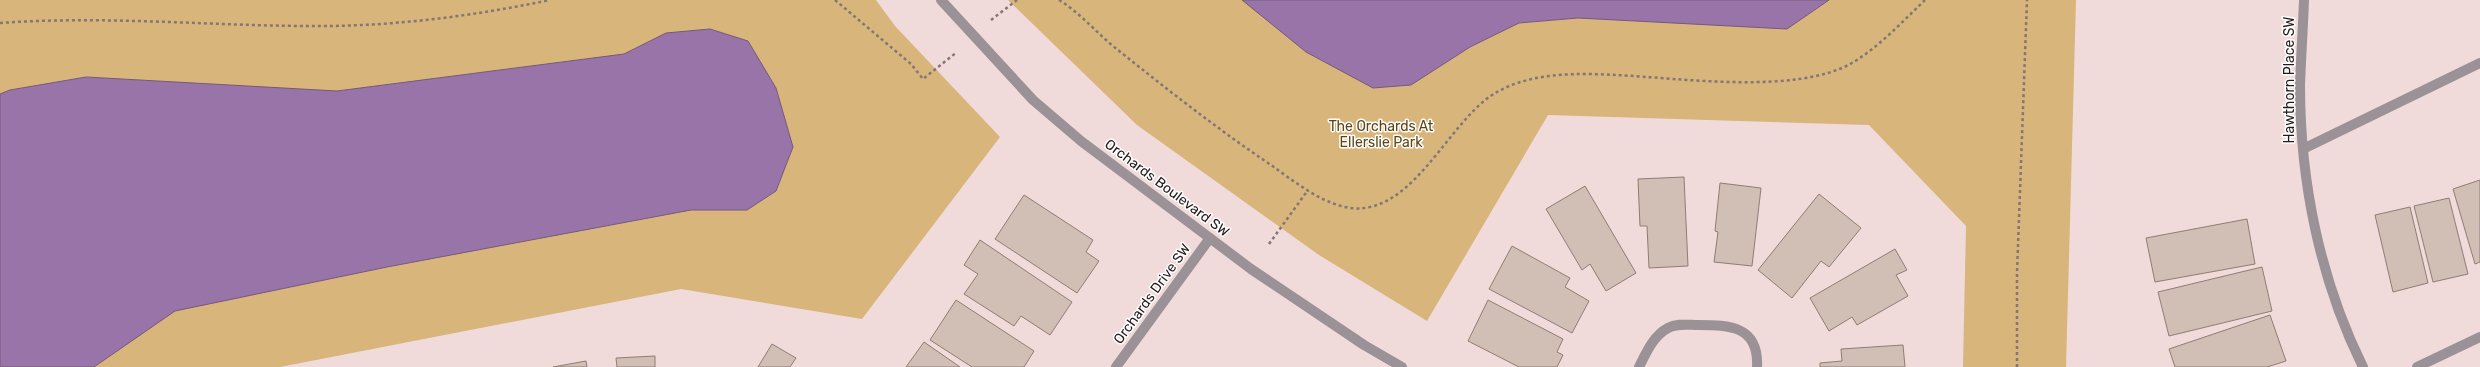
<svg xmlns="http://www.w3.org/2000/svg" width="2480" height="367" font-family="Rubik,sans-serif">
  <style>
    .green { fill: #d8b57a }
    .water { fill: #9974a8; stroke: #75597d }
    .building { fill: #d1beb5; stroke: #8f7d74 }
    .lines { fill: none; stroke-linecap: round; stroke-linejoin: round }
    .path { stroke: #857676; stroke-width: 2.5; stroke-dasharray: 3 3; stroke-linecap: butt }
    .minor { stroke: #9a9296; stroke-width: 10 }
    .labels { text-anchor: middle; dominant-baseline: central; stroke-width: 3; stroke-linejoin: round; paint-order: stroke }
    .street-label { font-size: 14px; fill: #221a1a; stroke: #fff }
    .park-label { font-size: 14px; fill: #5d4416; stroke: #fff }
  </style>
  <rect width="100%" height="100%" fill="#f1dada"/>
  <g class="green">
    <polygon points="0,0 876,0 895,26 1000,137 862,319 681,289 280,367 0,367"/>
    <polygon points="1008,0 2076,0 2066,367 1963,367 1966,226 1869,125 1548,115 1427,321 1319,255 1137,125"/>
  </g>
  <g class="water">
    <polygon points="1242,0 1829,0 1787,29 1578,18 1519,23 1470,47 1411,85 1373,88 1306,52"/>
    <polygon points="710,29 748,41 776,88 793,147 776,191 747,210 691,210 387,267 175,311 94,367 0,367 0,94 10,90 86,77 337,91 624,54 666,33"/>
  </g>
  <g class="building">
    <polygon points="1684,177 1688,266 1649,268 1647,226 1640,226 1638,179"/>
    <polygon points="2480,180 2480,262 2475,264 2453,189"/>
    <polygon points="1720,183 1761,188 1752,266 1714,262 1718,232 1715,231"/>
    <polygon points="1585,186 1636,273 1606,291 1590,264 1582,270 1546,209"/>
    <polygon points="1819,194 1861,228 1829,267 1821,261 1792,298 1758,270"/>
    <polygon points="1024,195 1093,240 1086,252 1099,261 1077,293 995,239"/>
    <polygon points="2449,198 2468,274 2433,282 2414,206"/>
    <polygon points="2410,207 2428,283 2393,292 2375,215"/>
    <polygon points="2247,219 2255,264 2155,282 2146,238"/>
    <polygon points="980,240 1072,302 1050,335 1021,316 1014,326 964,294 978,274 964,265"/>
    <polygon points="1512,246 1570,278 1565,287 1589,301 1572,333 1489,289"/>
    <polygon points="1895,249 1907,270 1896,275 1908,296 1857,325 1852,317 1829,331 1810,298"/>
    <polygon points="2262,267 2272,311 2169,336 2158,292"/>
    <polygon points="956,300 1034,351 1024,367 972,367 930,340"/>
    <polygon points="1488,300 1563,339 1557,352 1563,355 1557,367 1519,367 1468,341"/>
    <polygon points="2270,315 2286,361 2267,367 2175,367 2169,349"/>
    <polygon points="924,342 960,367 906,367"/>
    <polygon points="772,344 796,358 790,367 758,367"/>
    <polygon points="1903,345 1905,367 1820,367 1820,363 1842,361 1841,349"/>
    <polygon points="655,356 655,367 617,367 616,358"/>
    <polygon points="586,361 587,367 553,367"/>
  </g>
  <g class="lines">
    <g class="path">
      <polyline points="835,0 911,64 923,79 957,52"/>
      <path d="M1059 0C1079 12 1095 31 1113 46 1164 87 1216 128 1271 165 1292 180 1316 199 1341 206 1408 225 1445 126 1492 95 1528 72 1575 73 1616 75 1680 78 1796 95 1852 63 1879 47 1902 22 1925 0"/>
      <polyline points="991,20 1017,0"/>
      <path d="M0 23C110 15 220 27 330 26 404 25 478 15 550 0"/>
      <polyline points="1269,244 1308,190"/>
      <polyline points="2017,367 2017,273 2027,0"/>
    </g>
    <g class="minor">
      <polyline points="941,0 1033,100 1081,141 1251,269 1364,345 1402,367"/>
      <path d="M2304 0C2303 28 2301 57 2300 85 2300 182 2320 280 2363 367"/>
      <polyline points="2303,149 2480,63"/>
      <polyline points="1116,367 1210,238"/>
      <path d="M1639 367C1646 353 1653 336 1668 328 1677 323 1688 325 1698 325 1730 325 1759 326 1757 367"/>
      <polyline points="2417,367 2480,337"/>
    </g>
  </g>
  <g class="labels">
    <g class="street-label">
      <text transform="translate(2289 80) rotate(-90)">Hawthorn Place SW</text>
      <text transform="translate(1167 188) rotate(37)">Orchards Boulevard SW</text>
      <text transform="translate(1152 294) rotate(-54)">Orchards Drive SW</text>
    </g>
    <g class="park-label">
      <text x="1381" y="126">The Orchards At<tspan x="1381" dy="16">Ellerslie Park</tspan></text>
    </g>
  </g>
</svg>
